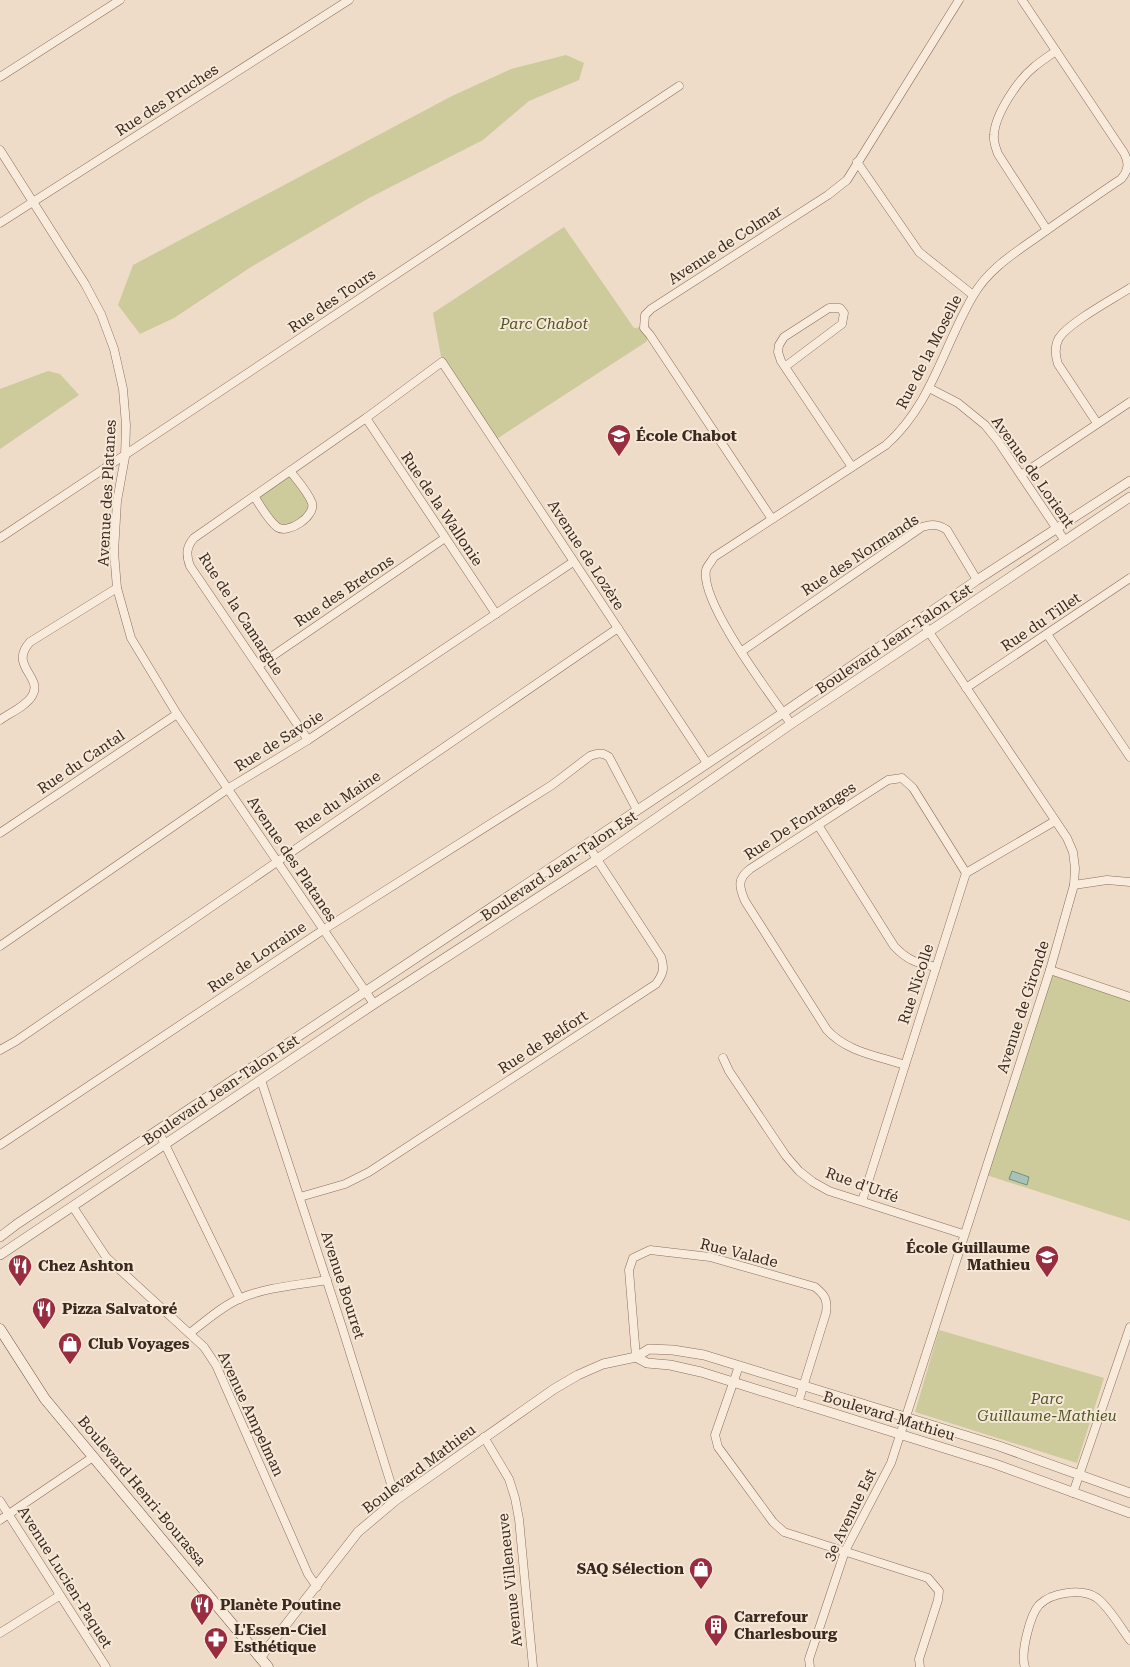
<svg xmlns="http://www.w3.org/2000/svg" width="1130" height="1667" font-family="'Roboto Serif',serif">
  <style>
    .green { fill: #cdca9b }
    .water { fill: #a9c2b7; stroke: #6f9183 }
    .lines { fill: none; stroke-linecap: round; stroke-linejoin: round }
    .minor-casing { stroke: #8a6e5d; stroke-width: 9 }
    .tertiary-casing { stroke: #8a6e5d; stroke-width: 10 }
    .secondary-casing { stroke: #6c4f40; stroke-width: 11 }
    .minor { stroke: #f9ebdb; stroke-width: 8 }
    .tertiary { stroke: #f9ebdb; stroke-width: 9 }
    .secondary { stroke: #f9ebdb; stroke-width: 10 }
    .labels { text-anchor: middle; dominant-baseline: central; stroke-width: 4; stroke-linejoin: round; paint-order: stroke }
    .street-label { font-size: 15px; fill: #3b2920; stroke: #f6e8d7 }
    .park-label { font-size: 15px; font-style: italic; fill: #525727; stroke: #f6e8d7 }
    .poi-label { font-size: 15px; font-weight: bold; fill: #3b2920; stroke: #f6e8d7; text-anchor: start }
  </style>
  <rect width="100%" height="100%" fill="#eedcc8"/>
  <g class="green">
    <polygon points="566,55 584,63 579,80 529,101 483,140 369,198 251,267 174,318 140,334 118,305 133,265 452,96 511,69"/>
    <polygon points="564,227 634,328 644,327 650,335 646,342 495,440 442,362 433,313"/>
    <polygon points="48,371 60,374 79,395 0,449 0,389"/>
    <polygon points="290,471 312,510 290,529 279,529 254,496"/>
    <polygon points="1050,970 1130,997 1130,1221 983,1174"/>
    <polygon points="939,1330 1104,1378 1077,1463 915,1412"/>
  </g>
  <polygon class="water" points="1012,1171 1029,1177 1027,1185 1009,1179"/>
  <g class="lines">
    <g class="minor-casing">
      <g id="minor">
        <polyline points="0,77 120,0"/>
        <polyline points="0,150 85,284 101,314 114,349 123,389 126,425 125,457 117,501 114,552 117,588 131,638 177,714 374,1004"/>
        <polyline points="857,162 919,252 973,295"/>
        <polyline points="0,223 349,0"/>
        <path d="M1047 230 998 154C996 148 993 142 994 135 995 114 1018 80 1034 67 1041 61 1049 56 1056 51"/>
        <polyline points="786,366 842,324 844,313 840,308 829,308 784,337 779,345 778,352 781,361 852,467"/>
        <polyline points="929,388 958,403 985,425 998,441 1065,541"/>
        <polyline points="366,418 496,614"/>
        <path d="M1097 423 1058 364C1055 355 1054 347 1059 338 1070 322 1113 299 1130 288"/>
        <polyline points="1021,475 1130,402"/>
        <path d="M254 496C260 505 268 520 277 527 288 535 316 516 312 503 308 492 297 480 290 471"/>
        <polyline points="772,519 650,335 644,328 645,315 651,309 828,195 847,180 959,0"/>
        <polyline points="0,538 679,86"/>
        <polyline points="1047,634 1130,757"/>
        <path d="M742 651 922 527C932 524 938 524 947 530L977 580"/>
        <polyline points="258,666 445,538"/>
        <polyline points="966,688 1130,578"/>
        <path d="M0 720C10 713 26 706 32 696 44 677 8 666 30 642L117 588"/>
        <path d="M791 724C771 695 700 603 706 570 707 566 712 561 714 557L886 445C932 404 943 347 973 296 988 269 1016 252 1040 235 1067 216 1094 197 1121 179 1129 170 1129 163 1124 153L1022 0"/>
        <path d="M308 740 190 566C186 555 186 547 194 538L366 418 442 362 707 763"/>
        <path d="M818 825 894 946C908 961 917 963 936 967"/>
        <polyline points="0,833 177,714"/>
        <polyline points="1074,885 1107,880 1130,882"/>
        <polyline points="0,946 229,788 308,740 573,562"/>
        <polyline points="1050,970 1130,997"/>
        <polyline points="0,1050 16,1041 618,628"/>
        <polyline points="723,1058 729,1071 786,1156 799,1171 813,1182 829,1191 963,1234"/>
        <path d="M905 1065C878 1056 847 1052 827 1030L745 901C739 887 737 879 750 869L888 780 902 778 913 788 966 873"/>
        <polyline points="261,1080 342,1327 396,1500"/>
        <polyline points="158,1130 240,1299"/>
        <path d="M0 1145 323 930 552 785 590 756C598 753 602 752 609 757L637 810"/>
        <path d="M300 1197 345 1184 369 1172 656 984C663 974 665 969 661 957L587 844"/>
        <polyline points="862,1201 966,873 1055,821"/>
        <polyline points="73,1207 106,1257 204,1347 216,1365 308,1574 317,1587"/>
        <path d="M190 1333C206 1321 222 1306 241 1298 267 1287 299 1285 327 1280"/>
        <path d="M636 1357 629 1270 633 1258 650 1250 710 1257 815 1287C825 1295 828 1300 826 1313L798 1403"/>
        <polyline points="739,1366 715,1435 718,1447 773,1522 784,1532 928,1578 939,1591 938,1600 919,1659 920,1667"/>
        <polyline points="484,1437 509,1479 515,1498 519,1519 533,1667"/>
        <polyline points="1073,1493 1130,1327"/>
        <polyline points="0,1501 106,1667"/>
        <polyline points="0,1520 93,1457"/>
        <polyline points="0,1633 59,1596"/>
        <polyline points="810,1667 809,1659 845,1551 891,1463 1050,970 1074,885 1075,868 1073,852 1067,838 921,620"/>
        <path d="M1025 1667C1020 1654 1030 1615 1039 1605 1052 1592 1082 1588 1097 1598 1109 1607 1121 1628 1130 1640"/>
      </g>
    </g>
    <g class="tertiary-casing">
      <g id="tertiary">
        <polyline points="0,1237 17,1224 783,713 977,580 1130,481"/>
        <polyline points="0,1255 374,1004 596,860 791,724 1130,497"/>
        <polyline points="636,1357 647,1363 670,1365 701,1372 995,1464 1130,1513"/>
        <polyline points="260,1658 358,1532 396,1500 554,1389 578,1375 603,1364 636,1357 649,1349 673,1350 704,1355 999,1446 1130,1493"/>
      </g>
    </g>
    <g class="secondary-casing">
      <polyline id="secondary" points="0,1329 45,1399 268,1667"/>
    </g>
    <use href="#minor" class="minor"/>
    <use href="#tertiary" class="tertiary"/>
    <use href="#secondary" class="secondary"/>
  </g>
  <defs>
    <g id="school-pin" transform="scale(1.25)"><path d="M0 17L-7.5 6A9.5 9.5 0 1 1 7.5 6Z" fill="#982d3f" stroke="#f6e8d7"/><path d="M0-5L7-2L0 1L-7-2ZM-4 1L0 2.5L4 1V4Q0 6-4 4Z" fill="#fff"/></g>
    <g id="restaurant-pin" transform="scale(1.25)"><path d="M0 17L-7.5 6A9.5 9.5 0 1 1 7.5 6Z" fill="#982d3f" stroke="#f6e8d7"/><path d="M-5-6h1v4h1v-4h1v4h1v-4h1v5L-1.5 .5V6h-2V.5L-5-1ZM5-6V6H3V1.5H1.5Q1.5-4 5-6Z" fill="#fff"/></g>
    <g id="shop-pin" transform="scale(1.25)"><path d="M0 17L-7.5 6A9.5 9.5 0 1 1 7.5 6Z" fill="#982d3f" stroke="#f6e8d7"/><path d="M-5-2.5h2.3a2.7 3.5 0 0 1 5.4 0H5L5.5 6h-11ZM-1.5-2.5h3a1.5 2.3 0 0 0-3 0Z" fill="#fff"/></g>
    <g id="building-pin" transform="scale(1.25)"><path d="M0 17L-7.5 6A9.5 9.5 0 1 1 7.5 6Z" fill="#982d3f" stroke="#f6e8d7"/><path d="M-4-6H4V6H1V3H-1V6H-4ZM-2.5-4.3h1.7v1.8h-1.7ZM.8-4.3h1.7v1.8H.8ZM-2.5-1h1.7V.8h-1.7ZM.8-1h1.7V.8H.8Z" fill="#fff"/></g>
    <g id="pharmacy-pin" transform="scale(1.25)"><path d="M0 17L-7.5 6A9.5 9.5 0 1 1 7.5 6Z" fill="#982d3f" stroke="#f6e8d7"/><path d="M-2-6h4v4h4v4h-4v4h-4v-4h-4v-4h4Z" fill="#fff"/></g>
  </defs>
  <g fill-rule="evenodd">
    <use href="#school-pin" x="619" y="436"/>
    <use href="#school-pin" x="1047" y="1257"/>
    <use href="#restaurant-pin" x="20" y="1266"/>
    <use href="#restaurant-pin" x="44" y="1309"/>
    <use href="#shop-pin" x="70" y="1344"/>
    <use href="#shop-pin" x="701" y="1569"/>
    <use href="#restaurant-pin" x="202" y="1605"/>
    <use href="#building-pin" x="716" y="1626"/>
    <use href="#pharmacy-pin" x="216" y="1639"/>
  </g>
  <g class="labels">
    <g class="street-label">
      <text transform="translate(167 100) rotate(-33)">Rue des Pruches</text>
      <text transform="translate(725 245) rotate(-33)">Avenue de Colmar</text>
      <text transform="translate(332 301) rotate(-34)">Rue des Tours</text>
      <text transform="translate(929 352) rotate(-63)">Rue de la Moselle</text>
      <text transform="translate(1033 472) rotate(55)">Avenue de Lorient</text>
      <text transform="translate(107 493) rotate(-87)">Avenue des Platanes</text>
      <text transform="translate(442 509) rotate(56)">Rue de la Wallonie</text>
      <text transform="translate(586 555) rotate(57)">Avenue de Lozère</text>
      <text transform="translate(860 555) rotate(-33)">Rue des Normands</text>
      <text transform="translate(344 591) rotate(-34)">Rue des Bretons</text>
      <text transform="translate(241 614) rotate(57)">Rue de la Camargue</text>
      <text transform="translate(1041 622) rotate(-34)">Rue du Tillet</text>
      <text transform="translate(894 639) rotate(-34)">Boulevard Jean-Talon Est</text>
      <text transform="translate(279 741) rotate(-32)">Rue de Savoie</text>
      <text transform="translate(81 762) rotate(-34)">Rue du Cantal</text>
      <text transform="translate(338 802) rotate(-34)">Rue du Maine</text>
      <text transform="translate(800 821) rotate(-33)">Rue De Fontanges</text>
      <text transform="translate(292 859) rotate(56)">Avenue des Platanes</text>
      <text transform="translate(559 866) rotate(-34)">Boulevard Jean-Talon Est</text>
      <text transform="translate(257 957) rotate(-34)">Rue de Lorraine</text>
      <text transform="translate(916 984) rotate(-72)">Rue Nicolle</text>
      <text transform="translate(1023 1007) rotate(-72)">Avenue de Gironde</text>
      <text transform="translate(543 1042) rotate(-33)">Rue de Belfort</text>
      <text transform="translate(221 1090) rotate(-34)">Boulevard Jean-Talon Est</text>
      <text transform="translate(862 1185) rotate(20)">Rue d'Urfé</text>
      <text transform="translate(739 1253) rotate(14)">Rue Valade</text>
      <text transform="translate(343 1285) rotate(72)">Avenue Bourret</text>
      <text transform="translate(251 1414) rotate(65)">Avenue Ampelman</text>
      <text transform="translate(889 1416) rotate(17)">Boulevard Mathieu</text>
      <text transform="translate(419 1469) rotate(-37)">Boulevard Mathieu</text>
      <text transform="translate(142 1491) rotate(50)">Boulevard Henri-Bourassa</text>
      <text transform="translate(850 1515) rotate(-64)">3e Avenue Est</text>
      <text transform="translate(65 1577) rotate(58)">Avenue Lucien-Paquet</text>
      <text transform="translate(510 1580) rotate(-96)">Avenue Villeneuve</text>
    </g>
    <g class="park-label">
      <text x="544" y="324">Parc Chabot</text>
      <text x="1047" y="1399">Parc<tspan x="1047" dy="17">Guillaume-Mathieu</tspan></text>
    </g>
    <g class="poi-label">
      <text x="636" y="436">École Chabot</text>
      <text x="1030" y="1248" text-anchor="end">École Guillaume<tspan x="1030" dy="17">Mathieu</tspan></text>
      <text x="38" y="1266">Chez Ashton</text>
      <text x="62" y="1309">Pizza Salvatoré</text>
      <text x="88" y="1344">Club Voyages</text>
      <text x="684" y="1569" text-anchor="end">SAQ Sélection</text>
      <text x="220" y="1605">Planète Poutine</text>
      <text x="734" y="1617">Carrefour<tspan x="734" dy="17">Charlesbourg</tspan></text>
      <text x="234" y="1630">L'Essen-Ciel<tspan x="234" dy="17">Esthétique</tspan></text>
    </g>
  </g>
</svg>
